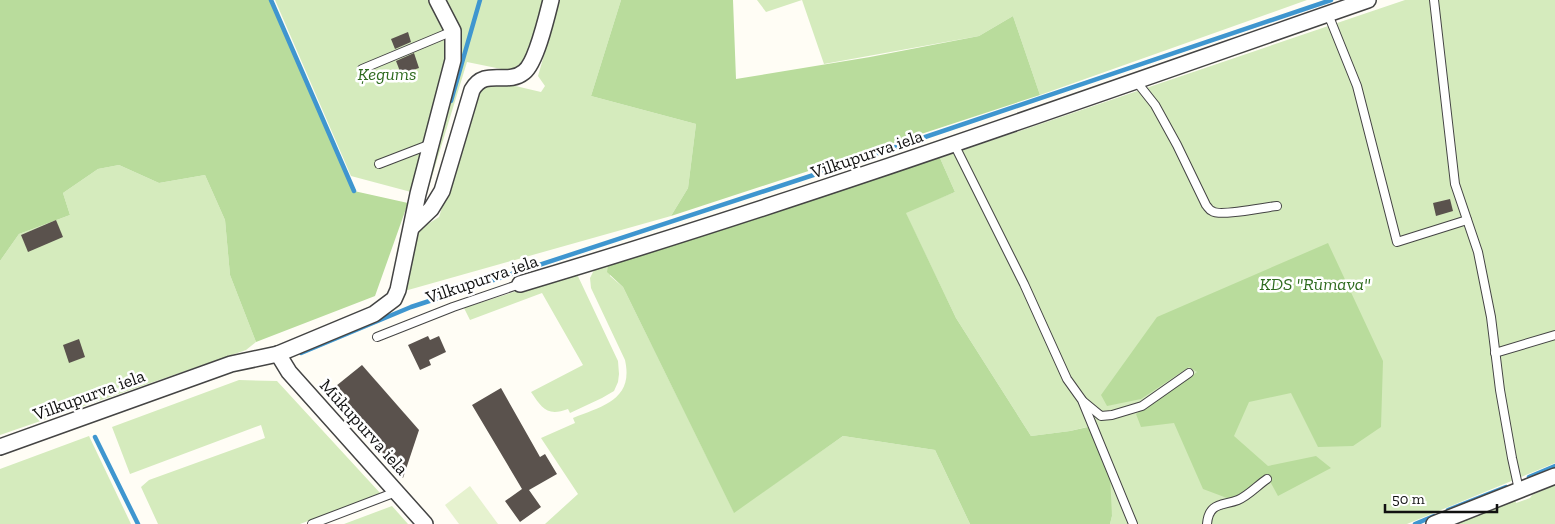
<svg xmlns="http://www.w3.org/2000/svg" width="1555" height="524" font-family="'Zilla Slab',serif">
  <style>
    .green { fill: #d5ebbd }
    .forest { fill: #b9dc9c }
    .pitch { fill: #e6f2cf }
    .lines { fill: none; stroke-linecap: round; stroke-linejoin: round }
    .stream { stroke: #3f96cf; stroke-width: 4.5 }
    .building { fill: #5a524d }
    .lane-casing { stroke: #444; stroke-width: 10 }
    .street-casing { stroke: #444; stroke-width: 18 }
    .lane { stroke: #fff; stroke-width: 8 }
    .street { stroke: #fff; stroke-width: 15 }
    .labels { text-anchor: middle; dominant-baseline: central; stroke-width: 5; stroke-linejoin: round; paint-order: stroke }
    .park-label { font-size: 18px; font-style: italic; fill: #2f6b1f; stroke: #fff }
    .street-label { font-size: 18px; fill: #111; stroke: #fff }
  </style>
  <rect width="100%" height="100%" fill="#fffdf5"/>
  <g class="green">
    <polygon points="275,0 546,0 529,57 511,71 467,62 426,196 351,176"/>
    <polygon points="560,0 621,0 591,96 696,124 688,188 671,216 401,292 417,231 439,217 481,87 498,82 541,92 545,86 538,76"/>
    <polygon points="757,0 802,0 766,12"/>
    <polygon points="802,0 1307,0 1040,95 1013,16 979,36 824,64"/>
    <polygon points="1405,0 1555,0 1555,463 1407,524 1110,524 1112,516 1091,426 1070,431 1031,436 956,318 905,212 955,192 940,158"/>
    <polygon points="119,165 159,183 205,175 225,220 230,275 256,342 246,350 0,435 0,261 19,234 70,215 63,193 98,169"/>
    <path d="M613 261 610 276 623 287 734 512 843 436 935 450 970 524H545L578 494 541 438 575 423 573 418C602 406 634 400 625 360L591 288 590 278 596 266Z"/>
    <path d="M576 272 618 361 619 374 618 382 614 391 602 398 570 413 568 409C547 417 542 408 531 392L583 365 542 293 470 320 464 308Z"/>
    <polygon points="239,380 277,381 381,494 300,524 158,524 141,487 149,480 265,438 261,425 130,474 112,427"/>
    <polygon points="89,436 131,524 0,524 0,469"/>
    <polygon points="1555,485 1555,524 1451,524 1515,499 1516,503 1530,498 1532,495"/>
    <polygon points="392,506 408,524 344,524"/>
  </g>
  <g class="forest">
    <polygon points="0,0 271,0 354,191 408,203 375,296 256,342 230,275 225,220 205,175 159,183 119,165 98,169 63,193 70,215 19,234 0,261"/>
    <polygon points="621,0 733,0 736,79 870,57 979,36 1013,16 1040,95 671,216 688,188 696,124 591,96"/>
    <polygon points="940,158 955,192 906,213 956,318 1031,436 1070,431 1092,426 1110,474 1112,516 1110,524 970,524 935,450 843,436 734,513 623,287 607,272 608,266 613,261"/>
    <polygon points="1328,243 1383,361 1381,427 1353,446 1318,447 1291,393 1249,402 1234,436 1268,466 1316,456 1331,468 1278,496 1266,474 1235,501 1203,489 1174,423 1141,427 1136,414 1197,372 1189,367 1141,399 1107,406 1101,395 1157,317"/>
  </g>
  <polygon class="pitch" points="470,486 498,524 459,524 445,505"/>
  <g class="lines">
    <g class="stream">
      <polyline points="271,0 354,191"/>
      <polyline points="451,101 480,0"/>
      <polyline points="863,158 1331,0"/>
      <polyline points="301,353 411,307 847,164"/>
      <polyline points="95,437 138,524"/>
      <polyline points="1529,477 1555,466"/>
      <polyline points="1448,510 1506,487"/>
      <polyline points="1415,524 1434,516"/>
    </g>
  </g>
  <g class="building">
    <polygon points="408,32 411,42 395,49 391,39"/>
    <polygon points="414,53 419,68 401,74 396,61"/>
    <polygon points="1450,199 1453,211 1436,216 1433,203"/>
    <polygon points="56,220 63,237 28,252 21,235"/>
    <polygon points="428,336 430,340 439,336 446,352 429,360 431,365 420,370 408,345"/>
    <polygon points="79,339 85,357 69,363 63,345"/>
    <polygon points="362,365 419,430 403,478 331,390"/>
    <polygon points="501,388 540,457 545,454 557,474 529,490 541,507 520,522 505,501 522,489 472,405"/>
  </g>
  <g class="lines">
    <g class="lane-casing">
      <g id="lane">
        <polyline points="1434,0 1455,184 1478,252 1491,317 1500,390 1512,458 1519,490"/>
        <polyline points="1328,14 1357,86 1397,242 1467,220"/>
        <polyline points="362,69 453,31"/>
        <path d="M1136 81 1155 105 1177 145 1206 205C1208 207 1209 210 1212 211 1220 217 1265 207 1277 206"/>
        <polyline points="954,144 1024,284 1067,379 1082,400 1133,524"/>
        <polyline points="379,164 431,144"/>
        <polyline points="377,337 453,307 520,284"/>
        <polyline points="1495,353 1555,335"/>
        <polyline points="1084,402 1101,416 1112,415 1142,406 1189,373"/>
        <polyline points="312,524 396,492"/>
        <path d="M1207 524C1209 502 1222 506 1238 500 1248 496 1258 485 1267 479"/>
      </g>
    </g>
    <g class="street-casing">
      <g id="street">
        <path d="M412 227 431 209 442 191 472 90C485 67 507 86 524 72 536 63 547 16 551 0"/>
        <path d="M520 284C806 199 1086 98 1368 0"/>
        <polyline points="278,354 289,372 425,524"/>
        <polyline points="0,447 231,364 278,354 374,314 394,299 398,290 418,194 453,60 453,31 437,0"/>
        <polyline points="1434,524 1555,476"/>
      </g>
    </g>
    <use href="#lane" class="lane"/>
    <use href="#street" class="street"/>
  </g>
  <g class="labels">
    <g class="park-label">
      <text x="387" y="74">Ķegums</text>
      <text x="1315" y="284">KDS "Rūmava"</text>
    </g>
    <g class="street-label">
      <text transform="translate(867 154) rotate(-19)">Vilkupurva iela</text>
      <text transform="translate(482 279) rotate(-19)">Vilkupurva iela</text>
      <text transform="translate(89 395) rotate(-20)">Vilkupurva iela</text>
      <text transform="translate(364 427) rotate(48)">Mūkupurva iela</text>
    </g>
  </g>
  <path d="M1385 504v8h112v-8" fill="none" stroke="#111111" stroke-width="2.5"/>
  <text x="1392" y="504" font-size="15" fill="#111111" stroke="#ffffff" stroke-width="4" paint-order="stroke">50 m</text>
</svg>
